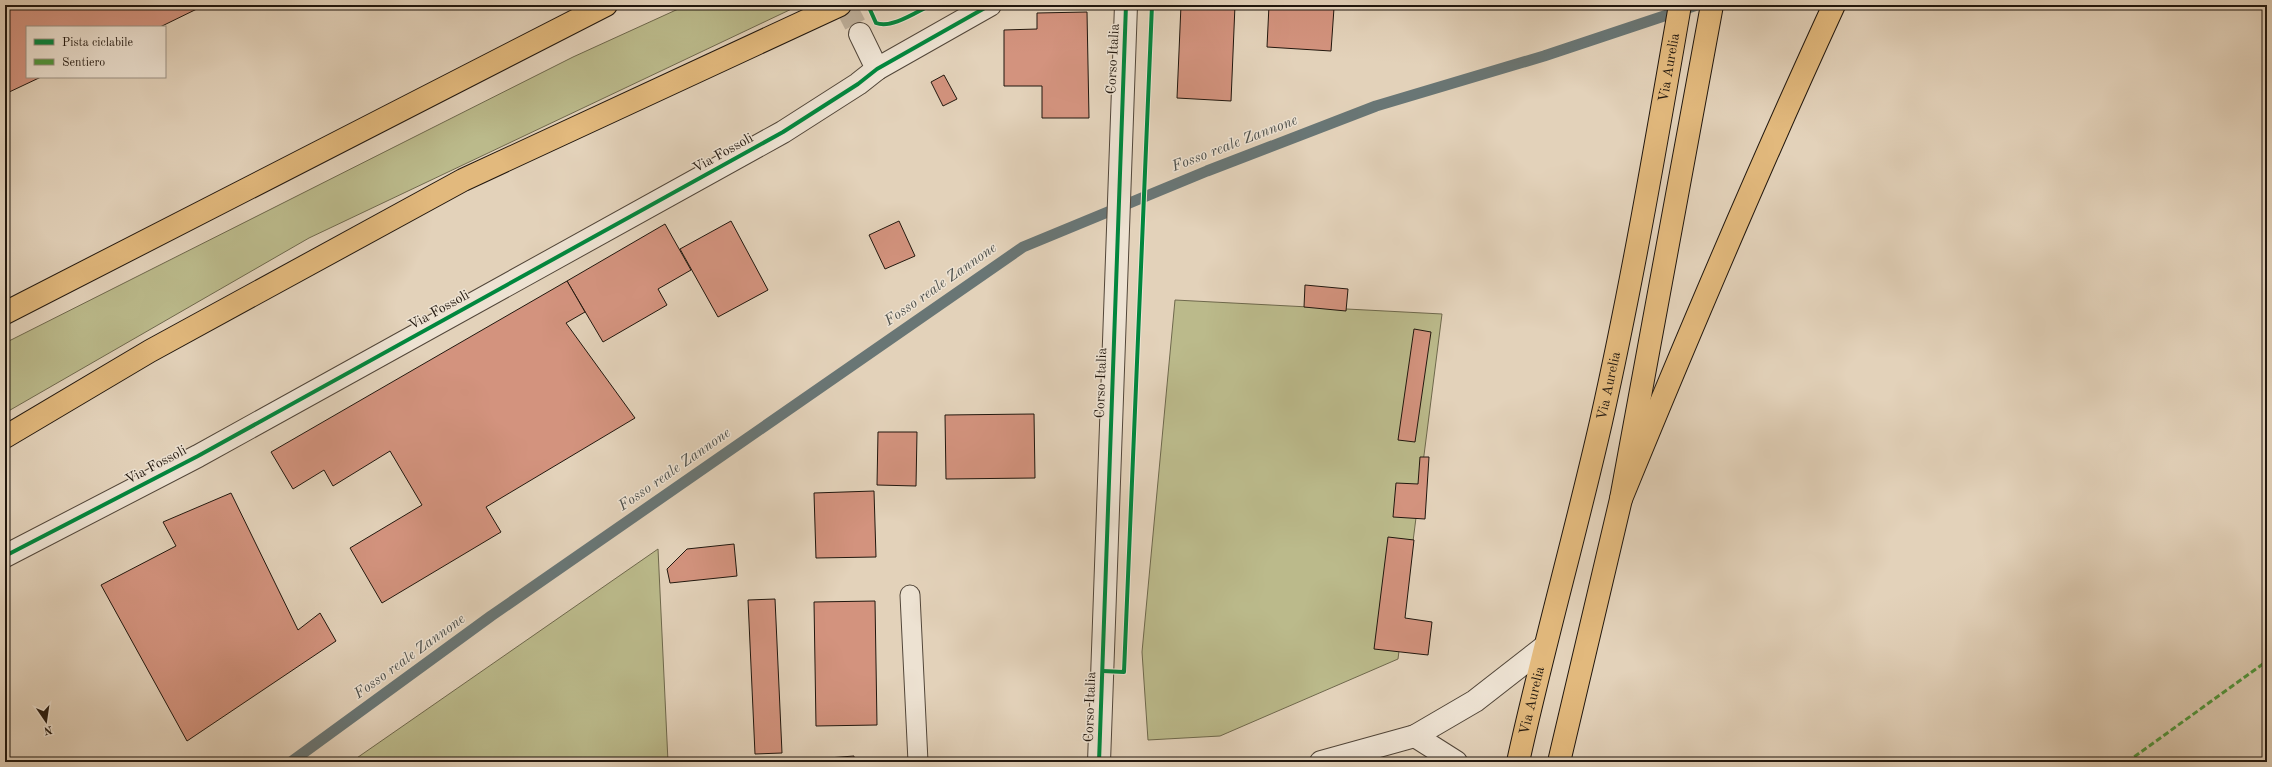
<svg xmlns="http://www.w3.org/2000/svg" width="2272" height="767" font-family="'Old Standard TT',serif">
  <style>
    .green { fill: #bbba8b; stroke: #6e684c }
    .lines { fill: none; stroke-linecap: round; stroke-linejoin: round }
    .stream { stroke: #697675; stroke-width: 11 }
    .building { fill: #d3937e; stroke: #21170e }
    .street-tunnel { stroke: #bcad98; stroke-width: 22; stroke-dasharray: 22 11; stroke-linecap: butt }
    .lane-casing { stroke: #524639; stroke-width: 21 }
    .street-casing { stroke: #524639; stroke-width: 24 }
    .primary-casing { stroke: #21170e; stroke-width: 24 }
    .highway-casing { stroke: #21170e; stroke-width: 24 }
    .lane { stroke: #ede2d2; stroke-width: 19 }
    .street { stroke: #ede2d2; stroke-width: 22 }
    .primary { stroke: #e2b97d; stroke-width: 22 }
    .highway { stroke: #e2b97d; stroke-width: 22 }
    .quiet { stroke: #4d993c; stroke-width: 3; stroke-dasharray: 6 3; stroke-linecap: butt }
    .cycleway-casing { stroke: #ede2d2; stroke-width: 6 }
    .cycleway { stroke: #00873e; stroke-width: 4 }
    .labels { text-anchor: middle; dominant-baseline: central; stroke-width: 3; stroke-linejoin: round; paint-order: stroke }
    .street-label { font-size: 14px; fill: #21170e; stroke: #ede2d2 }
    .water-label { font-size: 15px; font-style: italic; fill: #4b4e4a; stroke: #ede2d2 }
  </style>
  <rect width="100%" height="100%" fill="#e3d2ba"/>
  <filter id="stains"><feTurbulence type="fractalNoise" baseFrequency=".005" numOctaves="4"/><feColorMatrix values="0 0 0 0 .2 0 0 0 0 .09 0 0 0 0 .02 0 0 0 .5 -.17"/></filter>
  <radialGradient id="worn" r=".72"><stop offset=".6" stop-color="#630" stop-opacity="0"/><stop offset="1" stop-color="#630" stop-opacity=".3"/></radialGradient>
  <g class="green">
    <polygon points="687,5 800,5 309,238 5,413 5,343 573,57"/>
    <polygon points="1175,300 1442,314 1398,659 1220,736 1148,740 1142,652"/>
    <polygon points="658,549 668,762 351,762"/>
  </g>
  <g class="lines">
    <polyline class="stream" points="291,762 491,616 1023,247 1207,171 1376,106 1544,56 1697,5"/>
  </g>
  <g class="building">
    <polygon points="5,5 205,5 160,27 27,27 27,77 41,77 5,94"/>
    <polygon points="1181,5 1235,5 1231,101 1177,98"/>
    <polygon points="1269,5 1334,8 1331,51 1267,47"/>
    <polygon points="1087,12 1089,118 1042,118 1042,86 1004,86 1004,30 1037,29 1037,13"/>
    <polygon points="944,75 957,99 943,106 931,82"/>
    <polygon points="731,221 768,290 718,317 680,249"/>
    <polygon points="899,221 915,256 885,269 869,235"/>
    <polygon points="665,224 691,270 658,289 667,305 603,342 567,281"/>
    <polygon points="567,281 585,312 566,323 635,418 486,507 501,532 382,603 350,548 422,505 390,451 333,486 324,470 293,489 271,452"/>
    <polygon points="1305,285 1348,289 1346,311 1304,307"/>
    <polygon points="1414,329 1431,332 1415,442 1398,440"/>
    <polygon points="1034,414 1035,478 946,479 945,415"/>
    <polygon points="878,432 917,432 916,486 877,485"/>
    <polygon points="1420,457 1429,457 1425,519 1393,517 1396,483 1418,484"/>
    <polygon points="874,491 876,557 816,558 814,493"/>
    <polygon points="231,493 298,630 320,613 336,641 187,741 101,585 176,546 163,522"/>
    <polygon points="1388,537 1414,540 1405,618 1432,622 1428,655 1374,649"/>
    <polygon points="734,544 737,576 670,583 667,569 687,549"/>
    <polygon points="775,599 782,753 755,754 748,600"/>
    <polygon points="875,601 877,725 816,726 814,602"/>
    <polygon points="854,756 854,762 828,762 828,758"/>
  </g>
  <g class="lines">
    <polyline class="street-tunnel" points="845,5 860,34"/>
    <g class="lane-casing">
      <polyline id="lane" points="910,595 918,762"/>
    </g>
    <g class="street-casing">
      <g id="street">
        <polyline points="860,34 877,69"/>
        <polyline points="5,556 198,456 783,132 858,84 877,69 990,5"/>
        <polyline points="1415,736 1456,762"/>
        <polyline points="1099,762 1126,5"/>
        <polyline points="1321,762 1415,736 1475,701 1543,648"/>
      </g>
    </g>
    <g class="primary-casing">
      <g id="primary">
        <path id="s1" d="M1518 762C1543 648 1575 536 1601 422 1632 284 1656 144 1680 5"/>
        <polyline points="1559,762 1621,499 1712,5"/>
      </g>
    </g>
    <g class="highway-casing">
      <g id="highway">
        <polyline points="5,313 606,5"/>
        <polyline points="5,437 150,351 463,180 840,5"/>
        <path d="M1621 499C1689 333 1759 168 1834 5"/>
      </g>
    </g>
    <use href="#lane" class="lane"/>
    <use href="#street" class="street"/>
    <use href="#primary" class="primary"/>
    <use href="#highway" class="highway"/>
    <polyline class="quiet" points="2127,762 2267,661"/>
    <g class="cycleway-casing">
      <g id="cycleway">
        <path d="M868 5 876 23C892 29 916 12 931 5"/>
        <polyline points="5,556 198,456 783,132 858,84 877,69 990,5"/>
        <polyline points="1103,671 1124,672 1152,5"/>
        <polyline points="1099,762 1126,5"/>
      </g>
    </g>
    <use href="#cycleway" class="cycleway"/>
  </g>
  <g class="labels">
    <g class="street-label">
      <text transform="translate(1113 59) rotate(-87)">Corso Italia</text>
      <text stroke="none"><textPath href="#s1" startOffset="711">Via Aurelia</textPath></text>
      <text transform="translate(723 153) rotate(-29)">Via Fossoli</text>
      <text transform="translate(439 310) rotate(-29)">Via Fossoli</text>
      <text transform="translate(1101 383) rotate(-88)">Corso Italia</text>
      <text stroke="none"><textPath href="#s1" startOffset="387">Via Aurelia</textPath></text>
      <text transform="translate(156 465) rotate(-28)">Via Fossoli</text>
      <text stroke="none"><textPath href="#s1" startOffset="63">Via Aurelia</textPath></text>
      <text transform="translate(1090 707) rotate(-88)">Corso Italia</text>
    </g>
    <g class="water-label">
      <text transform="translate(1235 144) rotate(-21)">Fosso reale Zannone</text>
      <text transform="translate(941 285) rotate(-35)">Fosso reale Zannone</text>
      <text transform="translate(675 470) rotate(-35)">Fosso reale Zannone</text>
      <text transform="translate(410 657) rotate(-36)">Fosso reale Zannone</text>
    </g>
  </g>
  <rect width="2272" height="767" fill="none" stroke="#e3d2ba" stroke-width="20"/>
  <rect x="6" y="6" width="2260" height="755" fill="none" stroke="#21170e" stroke-width="2"/>
  <rect x="10" y="10" width="2252" height="747" fill="none" stroke="#21170e"/>
  <rect x="26" y="26" width="140" height="52" fill="#ede2d2" stroke="#9b9184"/>
  <rect x="34" y="39" width="20" height="6" fill="#00873e" stroke="#9b9184"/>
  <text x="62" y="46" font-size="12" fill="#21170e">Pista ciclabile</text>
  <rect x="34" y="59" width="20" height="6" fill="#4d993c" stroke="#9b9184"/>
  <text x="62" y="66" font-size="12" fill="#21170e">Sentiero</text>
  <g transform="translate(46 721) rotate(167)" stroke="#ede2d2" stroke-width="3" paint-order="stroke">
  <path d="M0-3L7 15L0 10L-7 15Z" fill="#21170e"/>
  <text y="-6" font-size="11" font-weight="bold" text-anchor="middle" fill="#21170e">N</text>
  </g>
  <rect width="100%" height="100%" filter="url(#stains)"/>
  <rect width="100%" height="100%" fill="url(#worn)"/>
</svg>
